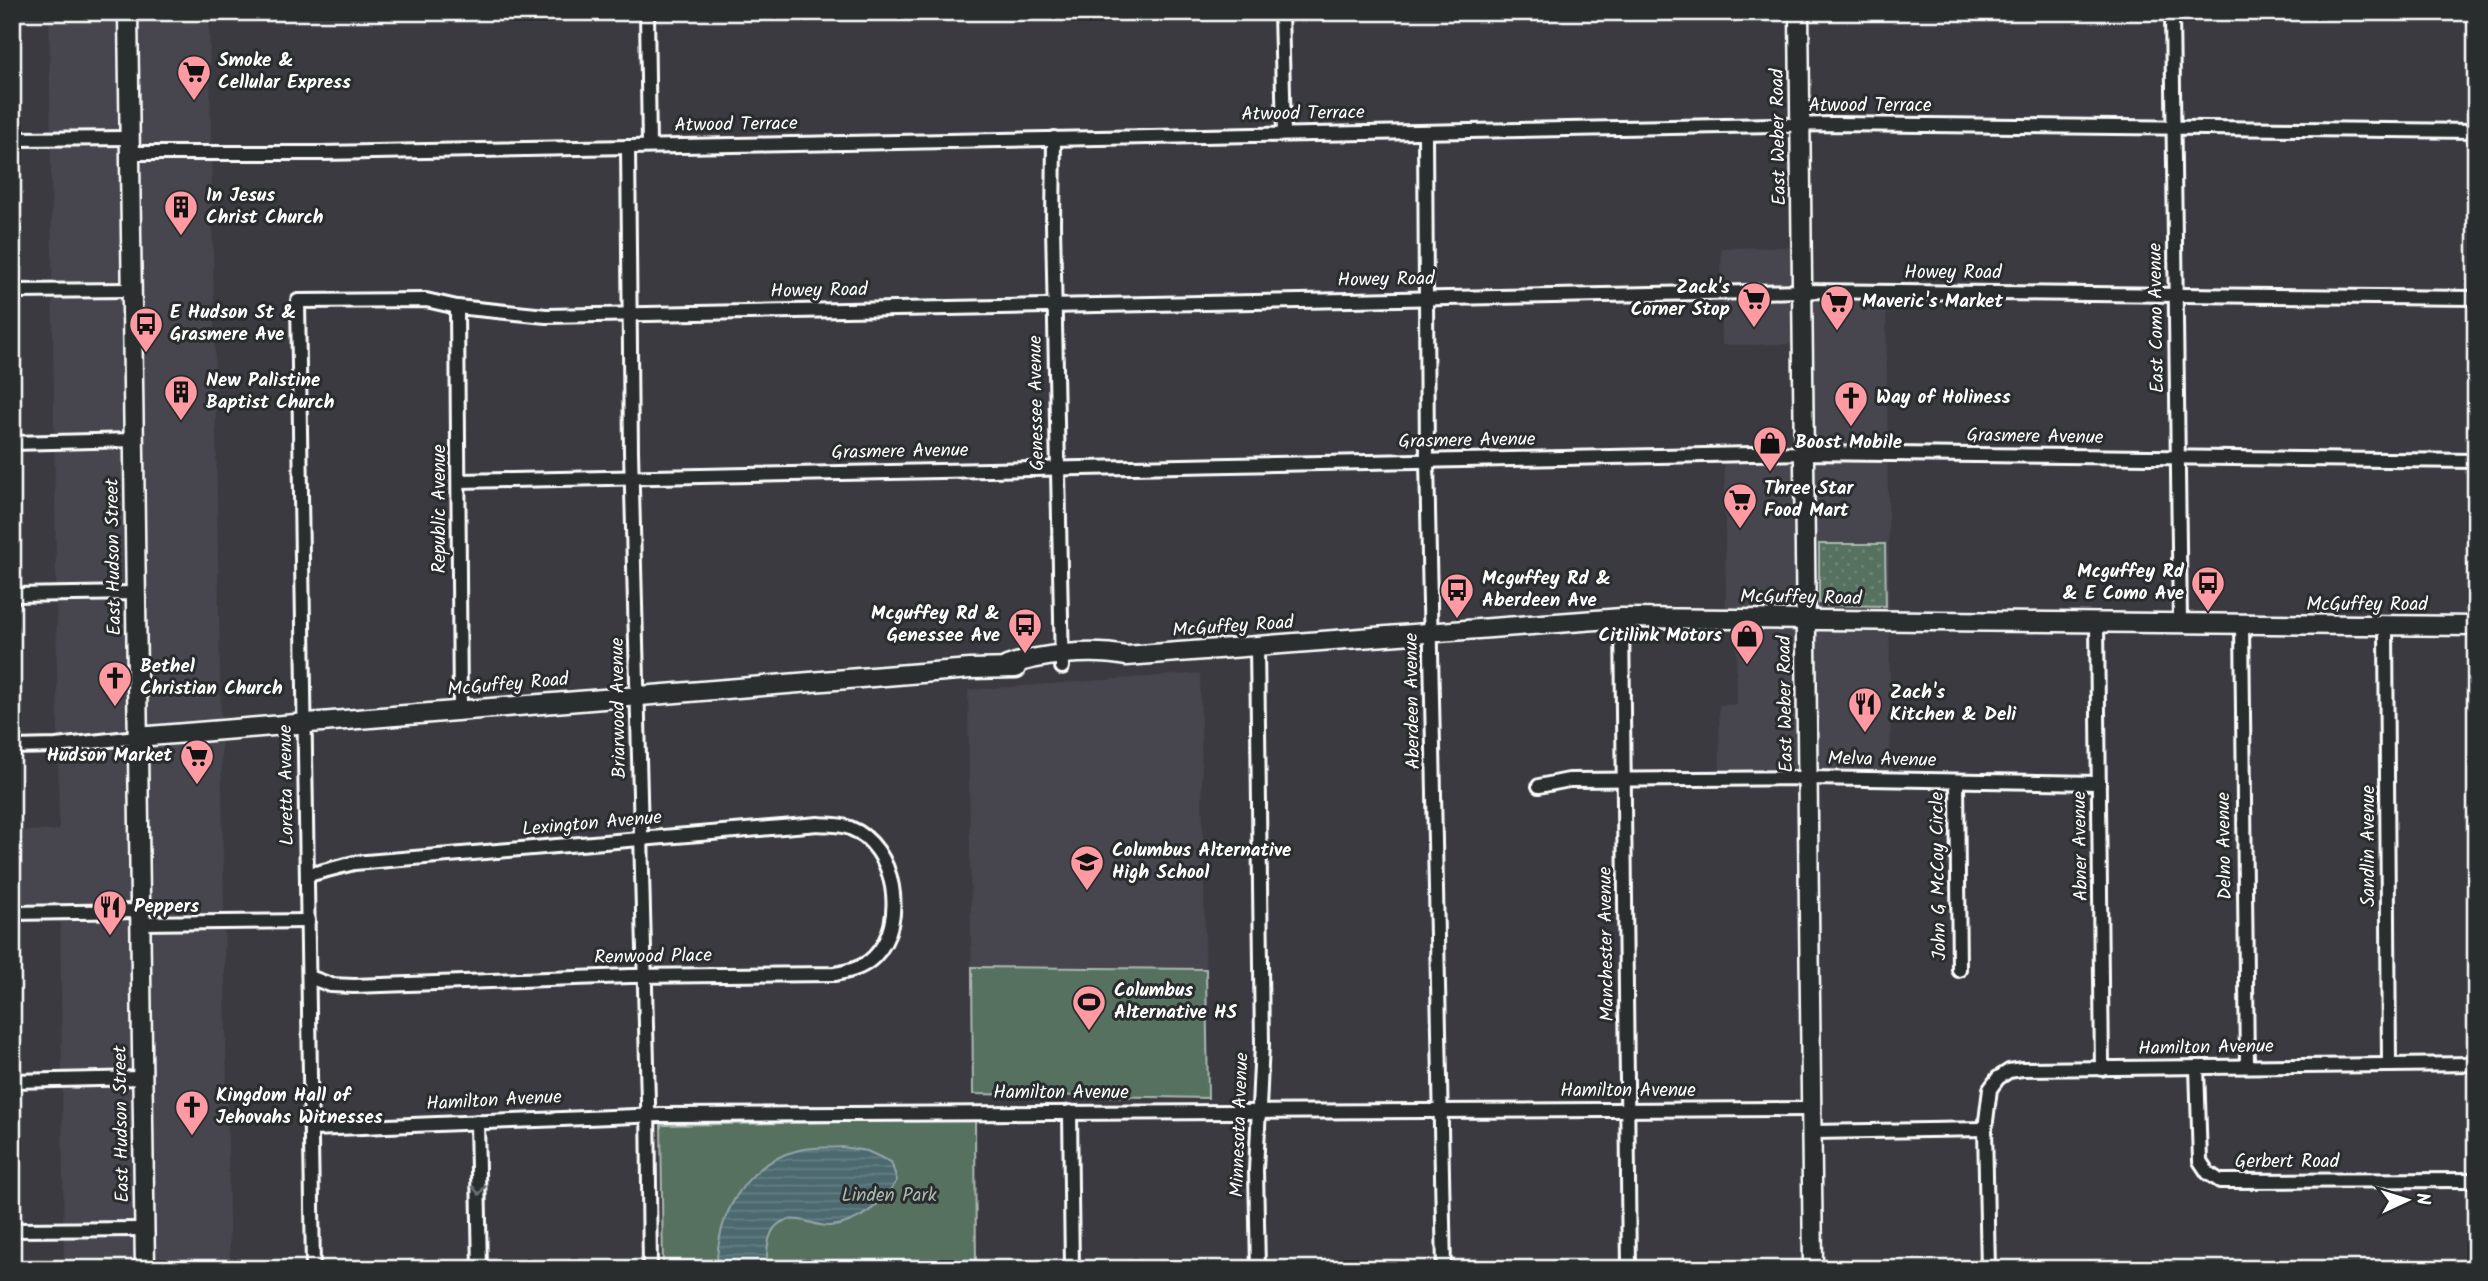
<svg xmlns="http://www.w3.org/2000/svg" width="2488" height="1281" font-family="Kalam,sans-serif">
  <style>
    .built { fill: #47444d }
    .grass { fill: url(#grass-dots); stroke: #abb8b0; stroke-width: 2 }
    .green { fill: #577160; stroke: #abb8b0; stroke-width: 2 }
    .water { fill: url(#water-rules); stroke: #94a5a8; stroke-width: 2 }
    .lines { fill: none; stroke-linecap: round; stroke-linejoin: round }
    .street-casing { stroke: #fff; stroke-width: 18 }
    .secondary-casing { stroke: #fff; stroke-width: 23 }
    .street { stroke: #2a2d2e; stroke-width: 12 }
    .secondary { stroke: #2a2d2e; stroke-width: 18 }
    .oneway { stroke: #6a6c6d }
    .labels { text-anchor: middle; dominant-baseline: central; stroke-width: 6; stroke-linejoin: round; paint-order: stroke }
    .poi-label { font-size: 19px; font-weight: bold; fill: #fff; stroke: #2a2d2e; text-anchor: start }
    .street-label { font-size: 19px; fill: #fff; stroke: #2a2d2e }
    .park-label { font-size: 19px; fill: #abb8b0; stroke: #2a2d2e }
  </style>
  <defs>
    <pattern id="grass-dots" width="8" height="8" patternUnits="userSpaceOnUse" patternTransform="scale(1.75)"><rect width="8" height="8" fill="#577160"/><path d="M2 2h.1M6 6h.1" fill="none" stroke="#708678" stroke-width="1.8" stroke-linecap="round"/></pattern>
    <pattern id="water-rules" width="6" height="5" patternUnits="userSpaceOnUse" patternTransform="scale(1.75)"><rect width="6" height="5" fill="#4c696e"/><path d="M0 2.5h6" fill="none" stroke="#678084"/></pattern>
  </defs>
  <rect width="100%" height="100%" fill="#3b3a40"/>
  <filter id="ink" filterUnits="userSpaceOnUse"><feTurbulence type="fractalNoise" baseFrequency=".0143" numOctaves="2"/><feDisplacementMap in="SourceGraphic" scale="14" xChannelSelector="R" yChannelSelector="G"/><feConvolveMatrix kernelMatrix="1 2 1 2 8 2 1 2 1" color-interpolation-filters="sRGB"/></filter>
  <g filter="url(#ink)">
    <g class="built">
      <polygon points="49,12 209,12 230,1269 64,1269 60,913 12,913 12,831 59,830"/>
      <polygon points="1799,247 1800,292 1886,292 1891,781 1720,782 1719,705 1737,704 1736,620 1726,620 1724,454 1803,453 1802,344 1722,345 1721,248"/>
      <polygon points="1200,673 1208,1098 973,1094 968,690"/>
    </g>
    <polygon class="grass" points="1819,544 1885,544 1886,606 1823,605 1819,603"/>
    <g class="green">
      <polygon points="972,967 1206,969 1208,1098 973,1094"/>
      <polygon points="975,1120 976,1269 663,1269 661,1125"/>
    </g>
    <path class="water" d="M842 1147 867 1151 891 1162 897 1180C886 1201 858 1224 832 1226 820 1227 812 1222 800 1220 768 1215 766 1245 767 1269H717C716 1216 745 1163 799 1150 813 1147 829 1148 842 1147Z"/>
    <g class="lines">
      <g class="street-casing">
        <g id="street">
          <polyline points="647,12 649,146"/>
          <polyline points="1281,12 1284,134"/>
          <polyline points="2172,12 2180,623"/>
          <polyline points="1425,132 1427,461 1444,1269"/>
          <polyline points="1054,138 1053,224 1062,667"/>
          <polyline points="12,139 130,138"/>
          <polyline points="628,147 631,451 648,1102 650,1269"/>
          <polyline points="130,153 321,153 1833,124 2476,131"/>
          <polyline points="12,291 132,290"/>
          <polyline points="457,307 460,710"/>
          <polyline points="12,443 134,440"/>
          <polyline points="459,481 1804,453 2476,461"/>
          <polyline points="12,595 136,593"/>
          <polyline points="1622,618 1629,1269"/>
          <polyline points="2097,623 2102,1069"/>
          <polyline points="2242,624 2247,1066"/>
          <polyline points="2386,626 2389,1065"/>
          <polyline points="1257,646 1262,1044 1256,1170 1258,1269"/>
          <polyline points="12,747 56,746 137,737"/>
          <polyline points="1957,781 1959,970"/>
          <polyline points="1539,786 1569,780 1810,778 2099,783"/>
          <path d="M308 875 354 863 818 824C827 825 841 824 850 828 896 846 908 923 874 957 863 968 850 971 835 974L630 976 354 986 331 985 309 977"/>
          <polyline points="12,913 140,911"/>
          <polyline points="140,923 308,921"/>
          <polyline points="2197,1067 2200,1161 2208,1173 2220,1181 2476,1180"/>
          <polyline points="12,1081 142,1078"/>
          <polyline points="1070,1112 1072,1269"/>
          <polyline points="477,1122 480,1269"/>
          <polyline points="312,1129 660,1115 1811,1109"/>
          <polyline points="1812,1132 1985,1129"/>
          <polyline points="12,1230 144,1229"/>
          <polyline points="313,1269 298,301 426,300 457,307 546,316 1802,291 2476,298"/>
          <polyline points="1988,1269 1985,1129 1990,1089 1998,1078 2009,1071 2022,1069 2476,1064"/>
        </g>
      </g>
      <g class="secondary-casing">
        <g id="secondary">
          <polyline points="128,12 145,1269"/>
          <polyline points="1799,12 1813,1269"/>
          <path d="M1007 666C1041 654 1091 649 1126 656L1622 618 2476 626"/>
          <polyline points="137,737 970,669 1016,668"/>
        </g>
      </g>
      <use href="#street" class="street"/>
      <use href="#secondary" class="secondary"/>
    </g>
    <defs><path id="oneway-chevron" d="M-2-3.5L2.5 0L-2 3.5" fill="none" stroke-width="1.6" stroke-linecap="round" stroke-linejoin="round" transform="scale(1.75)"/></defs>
    <use class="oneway" href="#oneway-chevron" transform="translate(479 1190) rotate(89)"/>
  </g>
  <defs>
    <g id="supermarket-pin" transform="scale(1.75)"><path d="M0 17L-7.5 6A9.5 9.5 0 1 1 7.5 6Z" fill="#ff9aa2" stroke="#2a2d2e"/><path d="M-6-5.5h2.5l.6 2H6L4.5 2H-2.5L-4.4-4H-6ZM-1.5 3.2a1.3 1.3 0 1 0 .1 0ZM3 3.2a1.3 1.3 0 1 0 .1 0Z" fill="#111"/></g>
    <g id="building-pin" transform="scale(1.75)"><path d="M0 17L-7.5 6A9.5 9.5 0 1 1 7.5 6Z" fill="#ff9aa2" stroke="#2a2d2e"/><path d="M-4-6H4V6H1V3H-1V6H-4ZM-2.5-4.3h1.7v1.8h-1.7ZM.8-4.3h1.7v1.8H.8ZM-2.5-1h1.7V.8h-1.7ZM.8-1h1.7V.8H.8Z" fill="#111"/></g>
    <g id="bus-pin" transform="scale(1.75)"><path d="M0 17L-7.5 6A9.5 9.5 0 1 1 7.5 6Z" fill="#ff9aa2" stroke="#2a2d2e"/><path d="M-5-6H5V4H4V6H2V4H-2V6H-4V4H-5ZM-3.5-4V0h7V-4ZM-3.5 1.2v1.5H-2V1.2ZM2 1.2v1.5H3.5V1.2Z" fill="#111"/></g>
    <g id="church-pin" transform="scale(1.75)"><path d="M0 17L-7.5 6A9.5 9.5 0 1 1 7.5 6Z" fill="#ff9aa2" stroke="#2a2d2e"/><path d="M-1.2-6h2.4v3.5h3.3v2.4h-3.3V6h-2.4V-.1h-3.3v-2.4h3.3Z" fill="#111"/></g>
    <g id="shop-pin" transform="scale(1.75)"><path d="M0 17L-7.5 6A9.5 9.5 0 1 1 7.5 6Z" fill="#ff9aa2" stroke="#2a2d2e"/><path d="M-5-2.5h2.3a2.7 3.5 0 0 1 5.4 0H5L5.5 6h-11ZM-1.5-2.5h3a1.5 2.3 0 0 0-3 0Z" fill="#111"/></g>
    <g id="restaurant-pin" transform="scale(1.75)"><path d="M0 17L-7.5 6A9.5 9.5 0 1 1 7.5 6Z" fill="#ff9aa2" stroke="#2a2d2e"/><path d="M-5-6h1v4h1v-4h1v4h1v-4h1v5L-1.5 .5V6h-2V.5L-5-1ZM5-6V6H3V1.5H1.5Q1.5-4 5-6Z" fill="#111"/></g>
    <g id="school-pin" transform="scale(1.75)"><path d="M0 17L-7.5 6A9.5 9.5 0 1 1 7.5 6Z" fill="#ff9aa2" stroke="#2a2d2e"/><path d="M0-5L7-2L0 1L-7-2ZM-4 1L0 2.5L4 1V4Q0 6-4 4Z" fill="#111"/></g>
    <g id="stadium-pin" transform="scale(1.75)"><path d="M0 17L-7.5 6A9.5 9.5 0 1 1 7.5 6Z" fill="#ff9aa2" stroke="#2a2d2e"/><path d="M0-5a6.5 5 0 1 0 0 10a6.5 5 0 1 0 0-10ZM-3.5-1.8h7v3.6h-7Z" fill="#111"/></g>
  </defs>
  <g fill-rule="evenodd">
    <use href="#supermarket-pin" x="194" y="72"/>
    <use href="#building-pin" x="181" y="207"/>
    <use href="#supermarket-pin" x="1754" y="299"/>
    <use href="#supermarket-pin" x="1837" y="302"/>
    <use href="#bus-pin" x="146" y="324"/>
    <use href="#building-pin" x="181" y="392"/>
    <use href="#church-pin" x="1851" y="398"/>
    <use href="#shop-pin" x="1770" y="443"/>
    <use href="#supermarket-pin" x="1740" y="500"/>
    <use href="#bus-pin" x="2208" y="583"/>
    <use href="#bus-pin" x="1457" y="590"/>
    <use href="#bus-pin" x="1025" y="625"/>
    <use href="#shop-pin" x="1747" y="636"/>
    <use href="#church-pin" x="115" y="678"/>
    <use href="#restaurant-pin" x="1865" y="704"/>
    <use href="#supermarket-pin" x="197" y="756"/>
    <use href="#school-pin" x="1087" y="862"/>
    <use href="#restaurant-pin" x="110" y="907"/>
    <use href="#stadium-pin" x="1089" y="1002"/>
    <use href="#church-pin" x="192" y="1107"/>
  </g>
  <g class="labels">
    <g class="poi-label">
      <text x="218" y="61">Smoke &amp;<tspan x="218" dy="22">Cellular Express</tspan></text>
      <text x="206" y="196">In Jesus<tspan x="206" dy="22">Christ Church</tspan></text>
      <text x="1730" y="288" text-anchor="end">Zack's<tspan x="1730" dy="22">Corner Stop</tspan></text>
      <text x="1862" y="302">Maveric's Market</text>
      <text x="170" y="313">E Hudson St &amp;<tspan x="170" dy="22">Grasmere Ave</tspan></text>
      <text x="206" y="381">New Palistine<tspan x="206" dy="22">Baptist Church</tspan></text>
      <text x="1876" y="398">Way of Holiness</text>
      <text x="1795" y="443">Boost Mobile</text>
      <text x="1764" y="489">Three Star<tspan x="1764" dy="22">Food Mart</tspan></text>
      <text x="2184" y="572" text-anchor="end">Mcguffey Rd<tspan x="2184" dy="22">&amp; E Como Ave</tspan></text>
      <text x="1482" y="579">Mcguffey Rd &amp;<tspan x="1482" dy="22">Aberdeen Ave</tspan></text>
      <text x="1000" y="614" text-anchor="end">Mcguffey Rd &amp;<tspan x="1000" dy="22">Genessee Ave</tspan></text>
      <text x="1722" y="636" text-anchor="end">Citilink Motors</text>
      <text x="140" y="667">Bethel<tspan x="140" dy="22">Christian Church</tspan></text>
      <text x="1890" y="693">Zach's<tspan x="1890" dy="22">Kitchen &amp; Deli</tspan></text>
      <text x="172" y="756" text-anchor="end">Hudson Market</text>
      <text x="1112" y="851">Columbus Alternative<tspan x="1112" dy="22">High School</tspan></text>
      <text x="134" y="907">Peppers</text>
      <text x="1114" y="991">Columbus<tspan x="1114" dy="22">Alternative HS</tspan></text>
      <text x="216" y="1096">Kingdom Hall of<tspan x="216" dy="22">Jehovahs Witnesses</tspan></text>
    </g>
    <g class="street-label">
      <text x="1870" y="106">Atwood Terrace</text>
      <text transform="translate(1303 114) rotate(-1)">Atwood Terrace</text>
      <text transform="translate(736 125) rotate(-1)">Atwood Terrace</text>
      <text transform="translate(1779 137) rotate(-91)">East Weber Road</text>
      <text x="1953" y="273">Howey Road</text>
      <text transform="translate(1386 280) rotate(-1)">Howey Road</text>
      <text transform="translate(819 291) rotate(-1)">Howey Road</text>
      <text transform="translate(2157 318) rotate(-91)">East Como Avenue</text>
      <text transform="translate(1037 403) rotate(-91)">Genessee Avenue</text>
      <text transform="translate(2035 437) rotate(1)">Grasmere Avenue</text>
      <text transform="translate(1467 441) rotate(-1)">Grasmere Avenue</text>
      <text transform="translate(900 452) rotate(-1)">Grasmere Avenue</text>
      <text transform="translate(440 509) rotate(-90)">Republic Avenue</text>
      <text transform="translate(114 557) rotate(-91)">East Hudson Street</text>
      <text transform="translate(1801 598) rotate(1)">McGuffey Road</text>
      <text x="2367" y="605">McGuffey Road</text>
      <text transform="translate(1233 627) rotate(-4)">McGuffey Road</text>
      <text transform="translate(508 685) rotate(-5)">McGuffey Road</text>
      <text transform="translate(1413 701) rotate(-91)">Aberdeen Avenue</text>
      <text transform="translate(1786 704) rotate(-91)">East Weber Road</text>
      <text transform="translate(619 708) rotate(-91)">Briarwood Avenue</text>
      <text transform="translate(1882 760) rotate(1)">Melva Avenue</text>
      <text transform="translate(287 785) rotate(-91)">Loretta Avenue</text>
      <text transform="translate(592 824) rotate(-5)">Lexington Avenue</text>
      <text transform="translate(2081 846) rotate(-91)">Abner Avenue</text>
      <text transform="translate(2225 846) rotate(-91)">Delno Avenue</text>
      <text transform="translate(2369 846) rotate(-90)">Sandlin Avenue</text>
      <text transform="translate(1939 876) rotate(-91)">John G McCoy Circle</text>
      <text transform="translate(1607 944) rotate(-91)">Manchester Avenue</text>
      <text transform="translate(653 957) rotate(-1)">Renwood Place</text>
      <text transform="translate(2206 1048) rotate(-1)">Hamilton Avenue</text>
      <text x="1628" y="1091">Hamilton Avenue</text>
      <text x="1061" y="1093">Hamilton Avenue</text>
      <text transform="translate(494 1101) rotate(-3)">Hamilton Avenue</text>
      <text transform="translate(122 1124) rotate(-91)">East Hudson Street</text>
      <text transform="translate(1240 1125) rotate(-88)">Minnesota Avenue</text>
      <text x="2287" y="1162">Gerbert Road</text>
    </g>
    <g class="park-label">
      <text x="889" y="1196">Linden Park</text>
    </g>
  </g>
  <rect width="2488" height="1281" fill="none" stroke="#2a2d2e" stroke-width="42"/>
  <rect x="21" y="21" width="2446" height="1239" fill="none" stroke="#fff" stroke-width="2.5" filter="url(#ink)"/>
  <g transform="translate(2407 1200) rotate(86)" stroke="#2a2d2e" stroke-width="5" paint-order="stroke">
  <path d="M0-5L12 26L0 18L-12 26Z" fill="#ffffff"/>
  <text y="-10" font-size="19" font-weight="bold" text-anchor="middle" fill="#ffffff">N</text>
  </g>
</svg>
